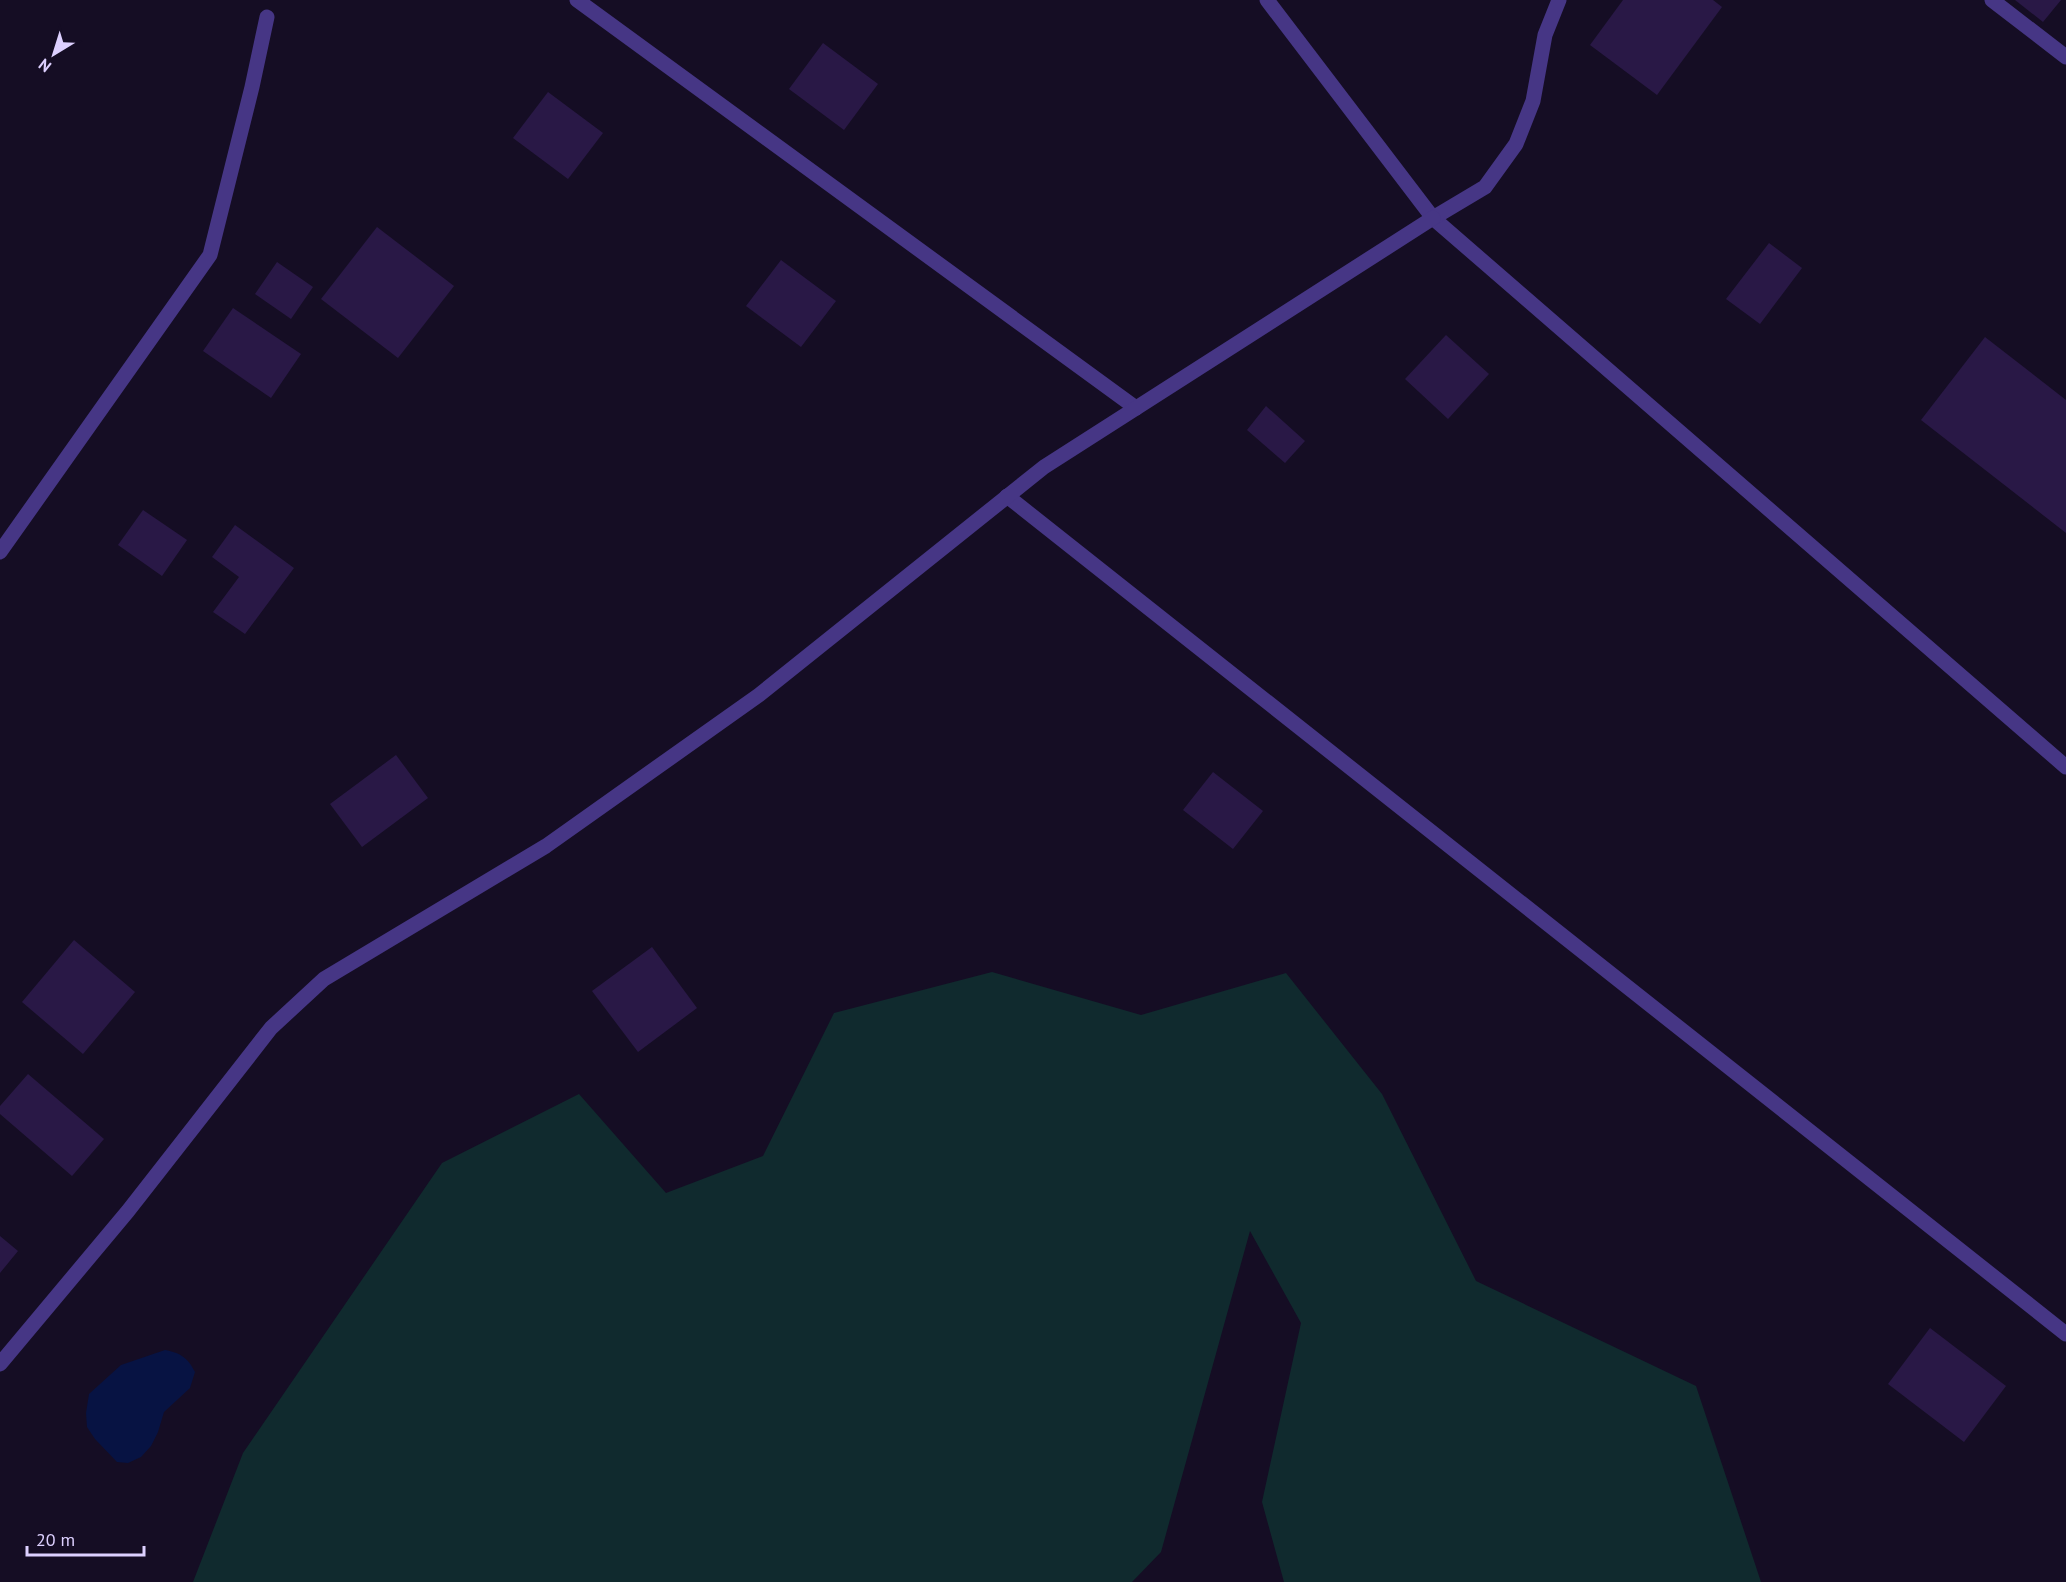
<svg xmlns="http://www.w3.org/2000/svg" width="2066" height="1582" font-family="'PT Sans',sans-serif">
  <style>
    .green { fill: #102a2e }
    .water { fill: #071343 }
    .building { fill: #291846 }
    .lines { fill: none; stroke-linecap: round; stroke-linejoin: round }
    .lane { stroke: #463685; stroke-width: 15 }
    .street { stroke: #463685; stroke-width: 15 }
  </style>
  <rect width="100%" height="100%" fill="#150d24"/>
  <polygon class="green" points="992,972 1141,1015 1286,973 1382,1094 1476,1281 1696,1386 1761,1582 1284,1582 1262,1502 1301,1323 1250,1231 1161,1552 1132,1582 193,1582 243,1453 442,1163 579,1094 666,1193 763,1156 834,1013"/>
  <path class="water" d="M165 1350C181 1353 188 1358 195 1372L190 1388 164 1412 158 1432 151 1446 141 1457 128 1463 117 1462 95 1439 87 1427 86 1413 89 1394 121 1365Z"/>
  <g class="building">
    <polygon points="1623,0 1713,0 1722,7 1657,95 1590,45"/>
    <polygon points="2015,0 2061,0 2043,22"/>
    <polygon points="823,43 878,84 844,130 789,89"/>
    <polygon points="548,92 603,133 568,179 513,138"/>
    <polygon points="377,227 454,286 398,358 321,299"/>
    <polygon points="1769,243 1802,268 1760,324 1726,299"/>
    <polygon points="781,260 836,301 801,347 746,306"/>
    <polygon points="277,262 313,287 291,319 255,294"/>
    <polygon points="233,308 301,354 271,398 203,351"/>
    <polygon points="1446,335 1489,374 1448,419 1405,379"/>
    <polygon points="1985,337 2066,400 2066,533 1921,420"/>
    <polygon points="1266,406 1305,441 1285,463 1247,430"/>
    <polygon points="143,510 187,540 162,576 118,545"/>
    <polygon points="235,525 294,568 245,634 213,612 239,577 212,557"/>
    <polygon points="396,755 428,798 362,847 330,804"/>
    <polygon points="1213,772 1263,811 1233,849 1183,810"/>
    <polygon points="74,940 135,992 83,1054 22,1002"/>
    <polygon points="652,947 697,1008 638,1052 592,991"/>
    <polygon points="28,1074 104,1139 72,1176 0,1114 0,1106"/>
    <polygon points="0,1236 18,1251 0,1273"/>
    <polygon points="1930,1328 2006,1386 1964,1442 1888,1384"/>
  </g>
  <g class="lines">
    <g class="lane">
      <polyline points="1267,0 1433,218 2066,767"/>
      <polyline points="1992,0 2066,57"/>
      <polyline points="1433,218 1485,187 1516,144 1533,101 1545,35 1559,0"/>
      <polyline points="0,552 210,255 252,87 267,17"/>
    </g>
    <g class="street">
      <polyline points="577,0 1136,408"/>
      <polyline points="1007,496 2066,1334"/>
      <polyline points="0,1364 128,1211 271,1028 324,979 546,846 759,695 1044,467 1433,218"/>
    </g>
  </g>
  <g transform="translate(54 54) rotate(218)" stroke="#150d24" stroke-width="4.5" paint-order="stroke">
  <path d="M0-4.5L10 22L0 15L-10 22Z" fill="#ddd0ff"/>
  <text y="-9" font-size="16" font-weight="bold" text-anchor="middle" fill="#ddd0ff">N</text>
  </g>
  <path d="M27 1546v9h117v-9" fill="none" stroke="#ddd0ff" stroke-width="3"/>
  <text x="36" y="1546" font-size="18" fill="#ddd0ff" stroke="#150d24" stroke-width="4.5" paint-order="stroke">20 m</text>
</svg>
